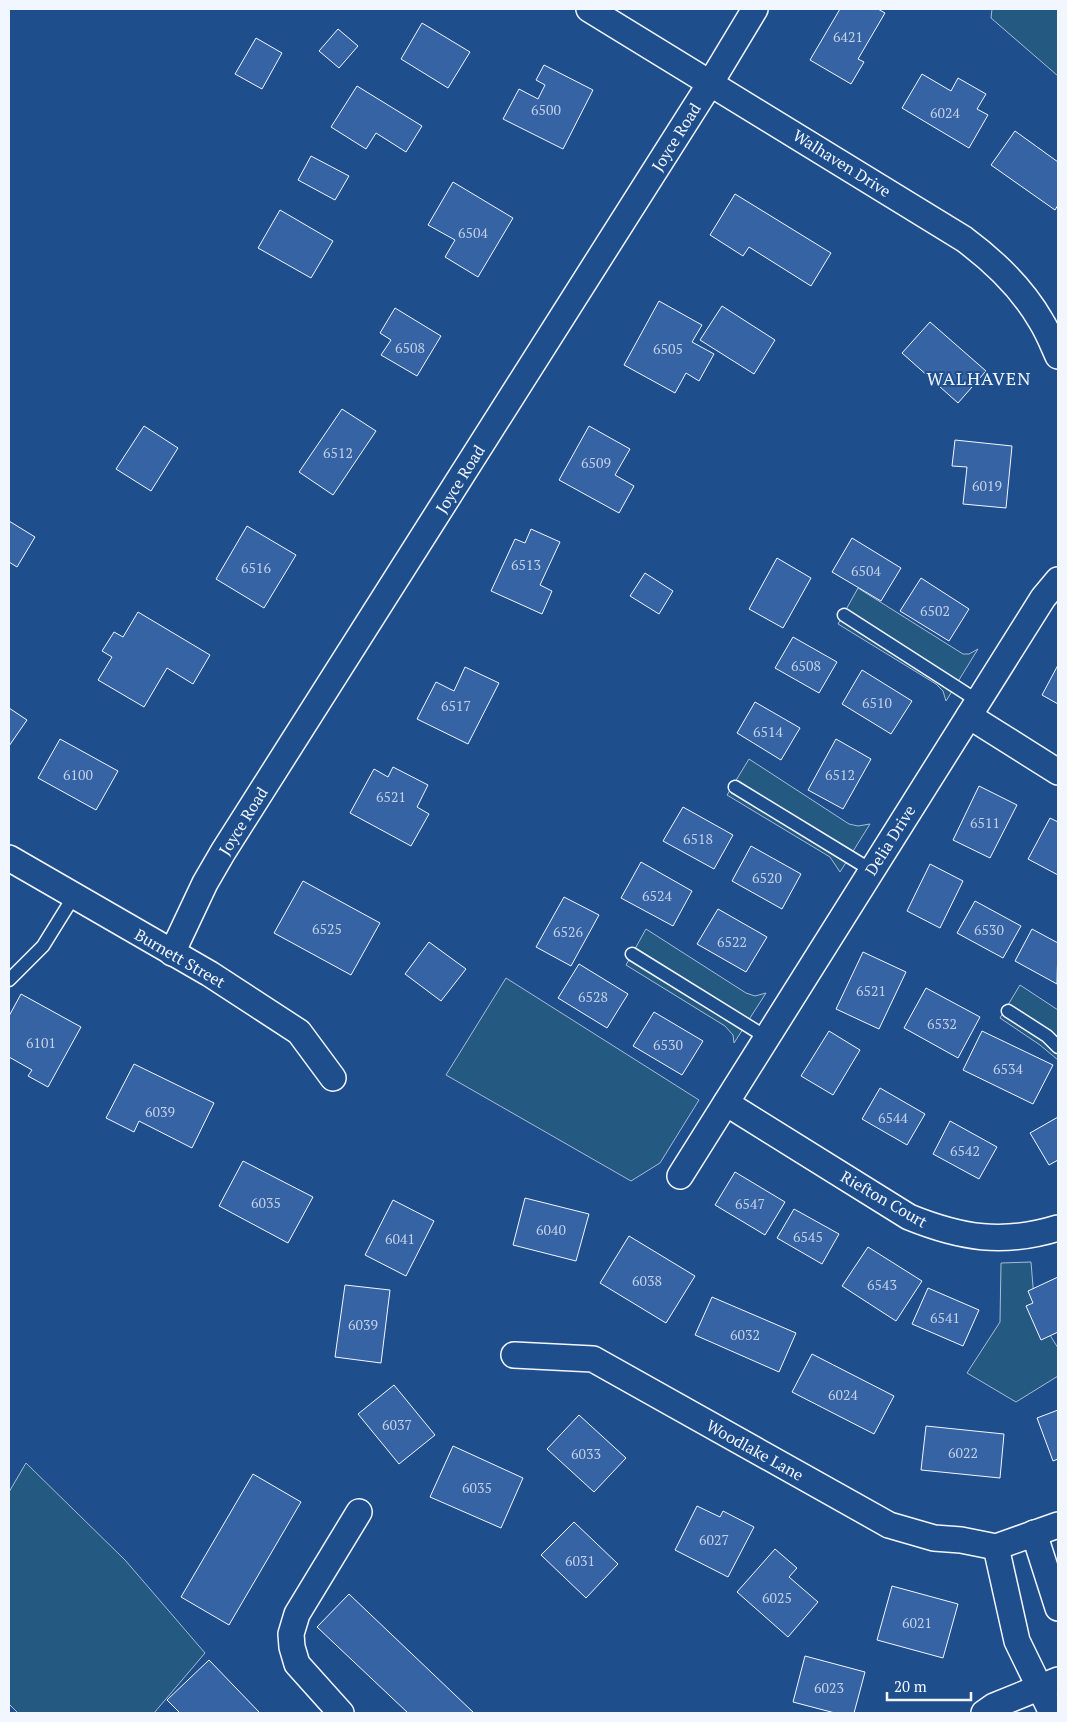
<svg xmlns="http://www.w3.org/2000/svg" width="1067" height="1722" font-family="'PT Serif',serif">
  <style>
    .green { fill: #245a82; stroke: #a8bbd7 }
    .building { fill: #3563a3; stroke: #f2f6ff }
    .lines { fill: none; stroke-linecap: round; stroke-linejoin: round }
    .lane-casing { stroke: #f2f6ff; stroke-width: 15 }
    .street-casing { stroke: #f2f6ff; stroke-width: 28 }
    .lane { stroke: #1f4e8c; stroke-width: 12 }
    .street { stroke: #1f4e8c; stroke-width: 25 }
    .labels { text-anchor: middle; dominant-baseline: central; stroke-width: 4; stroke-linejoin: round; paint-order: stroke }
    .number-label { font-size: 14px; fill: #c3d1e8 }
    .street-label { font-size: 16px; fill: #f2f6ff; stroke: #1f4e8c }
    .neighbourhood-label { font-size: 18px; letter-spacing: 1px; fill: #f2f6ff; stroke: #1f4e8c }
  </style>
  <rect width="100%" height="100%" fill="#1f4e8c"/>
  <g class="green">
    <polygon points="992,9 1058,9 1058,76 991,18"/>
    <polygon points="858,588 963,654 969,654 978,649 946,701 943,691 936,684 838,624"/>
    <polygon points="749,759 849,824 858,826 870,824 840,872 830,857 727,795"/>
    <polygon points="646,929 746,993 755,996 766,993 734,1043 733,1035 725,1026 626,965"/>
    <polygon points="506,978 699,1100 660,1163 631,1181 446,1075"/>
    <polygon points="1020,985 1058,1010 1058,1060 1040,1045 1000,1018"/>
    <polygon points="1031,1262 1035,1311 1058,1348 1058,1376 1016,1402 967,1373 1000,1322 1001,1263"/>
    <polygon points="26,1463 125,1560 205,1653 154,1713 18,1713 9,1704 9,1492"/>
  </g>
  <g class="building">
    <polygon points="840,9 878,9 885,13 858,59 864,62 851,84 810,60"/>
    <polygon points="422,23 470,52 448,88 401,59"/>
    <polygon points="338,29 358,46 339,68 319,51"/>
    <polygon points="256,38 282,53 262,89 235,74"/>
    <polygon points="544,65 593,90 563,149 503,119 519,89 538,99 545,85 536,80"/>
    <polygon points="922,74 951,91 958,78 986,94 977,109 988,115 969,148 902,108"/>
    <polygon points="357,86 422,126 406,152 376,133 366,149 331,127"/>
    <polygon points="1015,131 1058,162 1058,205 1055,210 991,165"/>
    <polygon points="311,156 349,176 335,200 298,180"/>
    <polygon points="453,182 513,218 478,277 445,257 455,240 428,225"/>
    <polygon points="735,194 831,253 811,286 749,247 743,256 710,235"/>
    <polygon points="280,210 333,241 311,278 258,248"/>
    <polygon points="659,301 702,325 692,342 714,354 699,381 686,373 675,393 624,365"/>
    <polygon points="722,306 775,340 754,374 700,340"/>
    <polygon points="395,308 441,336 417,376 381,355 391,340 380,333"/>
    <polygon points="930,322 986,371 958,403 902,353"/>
    <polygon points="342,409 376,431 333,495 299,472"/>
    <polygon points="144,426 178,448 151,491 116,469"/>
    <polygon points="589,426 630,449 615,475 634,486 619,513 559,480"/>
    <polygon points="955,440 1012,446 1006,508 963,504 967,467 952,466"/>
    <polygon points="9,521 35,537 17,567 9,562"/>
    <polygon points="247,526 296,555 264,608 216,579"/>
    <polygon points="531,529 560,542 540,585 552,591 542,614 491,591 515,539 525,543"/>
    <polygon points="852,538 901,568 881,601 832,572"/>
    <polygon points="777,558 811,578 783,628 749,609"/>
    <polygon points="645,573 673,591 659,614 630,596"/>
    <polygon points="921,578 969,609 949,641 900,611"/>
    <polygon points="138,612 210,655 193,684 167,668 144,707 98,680 112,657 102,651 114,632 123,637"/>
    <polygon points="793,637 837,662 819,693 775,668"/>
    <polygon points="1058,665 1058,704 1042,695"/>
    <polygon points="465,667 499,683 468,744 417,719 436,682 454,691"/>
    <polygon points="862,670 912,701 891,734 842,704"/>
    <polygon points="755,702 800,728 781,760 737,733"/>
    <polygon points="9,708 27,720 9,746"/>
    <polygon points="60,739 118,771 96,810 38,778"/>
    <polygon points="836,739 871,759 843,809 808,790"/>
    <polygon points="393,767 428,785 417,807 429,814 411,846 350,813 374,769 388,777"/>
    <polygon points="979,786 1017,805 990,858 953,840"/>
    <polygon points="683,807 733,835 714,869 663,841"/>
    <polygon points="1050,818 1058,822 1058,875 1028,859"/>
    <polygon points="751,846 801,874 782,909 732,881"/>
    <polygon points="641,862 692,891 673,926 621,898"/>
    <polygon points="930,864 963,881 940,928 907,911"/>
    <polygon points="303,881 380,923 351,975 274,933"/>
    <polygon points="564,897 599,915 571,966 536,947"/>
    <polygon points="975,901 1021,926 1003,958 957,933"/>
    <polygon points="718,909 767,937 746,972 697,944"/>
    <polygon points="1032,929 1058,943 1057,984 1015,961"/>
    <polygon points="429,942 466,969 441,1001 405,974"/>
    <polygon points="863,952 906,972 879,1029 836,1009"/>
    <polygon points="579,964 628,994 607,1028 558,998"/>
    <polygon points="926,988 980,1017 958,1058 904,1028"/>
    <polygon points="21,994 81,1027 48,1087 28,1076 32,1070 9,1057 9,1016"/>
    <polygon points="654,1012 703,1041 682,1075 633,1046"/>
    <polygon points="829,1031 860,1050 833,1095 801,1076"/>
    <polygon points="982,1031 1053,1065 1033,1104 963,1070"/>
    <polygon points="134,1064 214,1103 192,1148 139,1121 134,1132 106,1118"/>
    <polygon points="880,1088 925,1114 907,1145 862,1119"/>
    <polygon points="1058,1117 1058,1160 1049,1165 1030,1133"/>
    <polygon points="950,1121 997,1147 979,1179 933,1154"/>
    <polygon points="243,1161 313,1197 288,1243 219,1206"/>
    <polygon points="735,1172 785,1202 765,1235 715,1205"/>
    <polygon points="525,1198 589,1214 576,1261 513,1245"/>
    <polygon points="393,1200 434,1221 406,1276 365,1255"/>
    <polygon points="794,1209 839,1234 822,1264 777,1238"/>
    <polygon points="629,1236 695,1276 666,1323 600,1283"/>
    <polygon points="868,1247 922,1281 896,1321 842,1286"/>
    <polygon points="1058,1277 1058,1332 1041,1340 1026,1306 1033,1303 1028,1291"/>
    <polygon points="345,1285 390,1290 381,1363 335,1357"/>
    <polygon points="928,1288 979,1310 963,1346 912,1324"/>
    <polygon points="712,1297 796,1333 779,1372 695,1335"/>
    <polygon points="812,1354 894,1396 874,1434 792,1392"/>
    <polygon points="394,1385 435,1435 399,1464 358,1414"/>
    <polygon points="1058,1410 1058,1459 1053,1461 1037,1418"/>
    <polygon points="579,1415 626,1458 594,1492 547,1449"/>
    <polygon points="926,1426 1004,1434 1000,1478 921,1470"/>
    <polygon points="453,1446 523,1478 501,1528 430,1497"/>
    <polygon points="253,1474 301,1502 229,1625 181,1597"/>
    <polygon points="697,1506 720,1517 723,1511 754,1527 728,1577 675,1550"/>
    <polygon points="574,1522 618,1564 586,1598 541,1555"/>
    <polygon points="775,1549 797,1568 789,1577 818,1602 788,1637 737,1592"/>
    <polygon points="892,1586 958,1604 943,1658 877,1640"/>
    <polygon points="349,1594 474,1713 408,1713 317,1627"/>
    <polygon points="805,1656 865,1672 854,1713 835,1713 793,1702"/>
    <polygon points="209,1660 260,1713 180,1713 167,1700"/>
  </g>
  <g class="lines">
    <g class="lane-casing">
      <g id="lane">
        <polyline points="844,615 978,701"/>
        <polyline points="735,787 871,870"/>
        <polyline points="632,954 766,1037"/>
        <polyline points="9,980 43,946 74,896"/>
        <polyline points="1008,1011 1047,1036 1058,1047"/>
      </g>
    </g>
    <g class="street-casing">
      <g id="street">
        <path d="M589 9 964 239C995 262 1022 288 1041 321 1048 332 1053 345 1058 356"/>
        <polyline points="969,716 1058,772"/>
        <polyline points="9,858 210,974 299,1032 333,1078"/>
        <polyline points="172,953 205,883 223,852 711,82 755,9"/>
        <path d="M726 1103 909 1217C961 1238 1003 1245 1058 1228"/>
        <polyline points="680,1176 1043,598 1058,580"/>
        <polyline points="514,1355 593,1359 889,1525 934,1538 961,1540 996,1547 1058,1525"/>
        <polyline points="1034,1533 1058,1608"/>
        <polyline points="996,1547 1017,1641 1052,1713"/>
        <polyline points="341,1713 297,1664 292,1647 291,1634 297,1614 359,1512"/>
        <polyline points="984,1713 994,1706 1058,1680"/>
      </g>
    </g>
    <use href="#lane" class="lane"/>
    <use href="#street" class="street"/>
  </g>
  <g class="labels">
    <g class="number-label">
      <text x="848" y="36">6421</text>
      <text x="546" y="109">6500</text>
      <text x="945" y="112">6024</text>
      <text x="473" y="232">6504</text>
      <text x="410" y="347">6508</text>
      <text x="668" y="348">6505</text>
      <text x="338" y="452">6512</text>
      <text x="596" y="462">6509</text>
      <text x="987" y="485">6019</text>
      <text x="526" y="564">6513</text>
      <text x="256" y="567">6516</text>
      <text x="866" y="570">6504</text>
      <text x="935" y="610">6502</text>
      <text x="806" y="665">6508</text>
      <text x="877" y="702">6510</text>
      <text x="456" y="705">6517</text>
      <text x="768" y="731">6514</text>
      <text x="78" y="774">6100</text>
      <text x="840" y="774">6512</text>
      <text x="391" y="796">6521</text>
      <text x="985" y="822">6511</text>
      <text x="698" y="838">6518</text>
      <text x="767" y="877">6520</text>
      <text x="657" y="895">6524</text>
      <text x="327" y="928">6525</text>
      <text x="989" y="929">6530</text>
      <text x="568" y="931">6526</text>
      <text x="732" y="941">6522</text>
      <text x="871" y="990">6521</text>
      <text x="593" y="996">6528</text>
      <text x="942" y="1023">6532</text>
      <text x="41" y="1042">6101</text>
      <text x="668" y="1044">6530</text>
      <text x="1008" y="1068">6534</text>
      <text x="160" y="1111">6039</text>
      <text x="893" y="1117">6544</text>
      <text x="965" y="1150">6542</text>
      <text x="266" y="1202">6035</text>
      <text x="750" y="1203">6547</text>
      <text x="551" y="1229">6040</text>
      <text x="808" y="1236">6545</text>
      <text x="400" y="1238">6041</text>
      <text x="647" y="1280">6038</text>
      <text x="882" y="1284">6543</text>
      <text x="945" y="1317">6541</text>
      <text x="363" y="1324">6039</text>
      <text x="745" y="1334">6032</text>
      <text x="843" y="1394">6024</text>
      <text x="397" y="1424">6037</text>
      <text x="963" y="1452">6022</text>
      <text x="586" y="1453">6033</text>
      <text x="477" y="1487">6035</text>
      <text x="714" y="1539">6027</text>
      <text x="580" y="1560">6031</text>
      <text x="777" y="1597">6025</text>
      <text x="917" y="1622">6021</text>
      <text x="829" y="1687">6023</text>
    </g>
    <g class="street-label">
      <text transform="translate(676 137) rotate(-58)">Joyce Road</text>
      <text transform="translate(842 163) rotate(32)">Walhaven Drive</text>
      <text transform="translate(460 479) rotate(-58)">Joyce Road</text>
      <text transform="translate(243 821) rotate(-58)">Joyce Road</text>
      <text transform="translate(890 840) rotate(-58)">Delia Drive</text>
      <text transform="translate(180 958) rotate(30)">Burnett Street</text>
      <text transform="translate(884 1199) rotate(30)">Riefton Court</text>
      <text transform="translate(755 1450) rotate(29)">Woodlake Lane</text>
    </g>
    <g class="neighbourhood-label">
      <text x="979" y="378">WALHAVEN</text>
    </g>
  </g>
  <rect width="1067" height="1722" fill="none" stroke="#f2f6ff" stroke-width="20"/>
  <path d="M887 1692v8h84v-8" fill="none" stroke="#f2f6ff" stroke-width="2.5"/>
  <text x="894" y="1692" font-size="15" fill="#f2f6ff" stroke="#1f4e8c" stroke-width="4" paint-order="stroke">20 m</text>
</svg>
